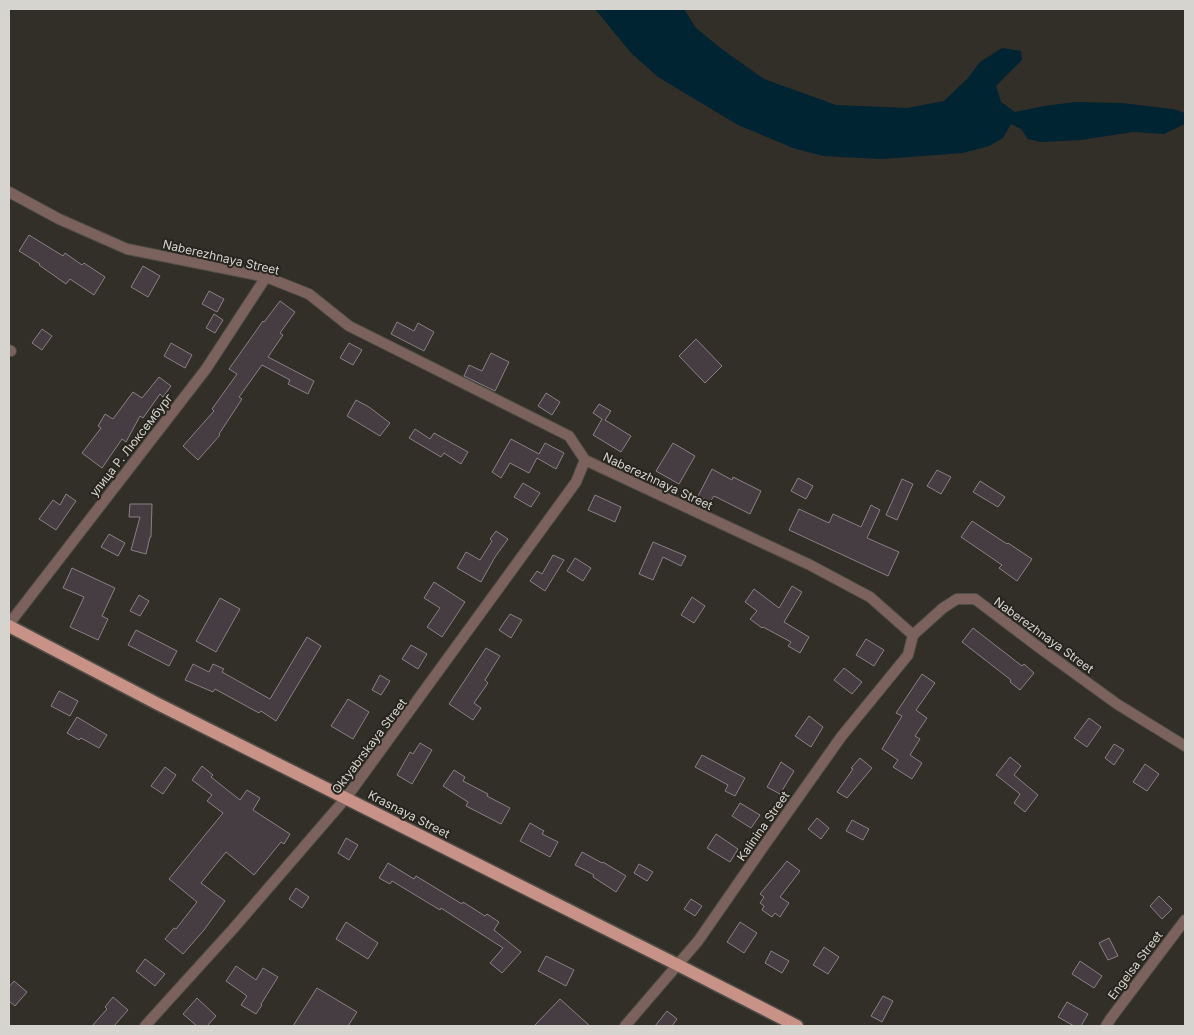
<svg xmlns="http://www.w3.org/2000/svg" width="1194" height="1035" font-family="Inter,sans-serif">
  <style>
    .water { fill: #002432 }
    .building { fill: #453d42; stroke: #898085 }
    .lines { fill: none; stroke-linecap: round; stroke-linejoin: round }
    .minor-casing { stroke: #4f4d46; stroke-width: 12 }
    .tertiary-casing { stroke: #4f4d46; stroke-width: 12 }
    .primary-casing { stroke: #4f4d46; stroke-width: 15 }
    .minor { stroke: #7c625c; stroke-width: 10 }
    .tertiary { stroke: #7c625c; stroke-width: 10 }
    .primary { stroke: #c89386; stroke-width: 12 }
    .labels { text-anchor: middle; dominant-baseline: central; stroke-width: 4; stroke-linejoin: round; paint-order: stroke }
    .street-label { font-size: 12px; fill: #d5d4cf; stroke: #27251e }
  </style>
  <rect width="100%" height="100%" fill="#312f28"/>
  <polygon class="water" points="595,9 684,9 696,28 723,50 764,79 836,105 907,108 944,101 967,79 980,62 1002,48 1021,51 1022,60 996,86 1001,102 1015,112 1044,106 1075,102 1121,103 1173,109 1185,113 1185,124 1164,134 1133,132 1081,140 1041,142 1028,139 1021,129 1011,124 1003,138 989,146 963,153 883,159 823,156 793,148 738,125 658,77 631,53"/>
  <g class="building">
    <polygon points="29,235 63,256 65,253 82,265 84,263 105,277 94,295 70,279 66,284 39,265 40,264 19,251"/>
    <polygon points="143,266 160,276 148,297 131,287"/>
    <polygon points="209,291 224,299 217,312 202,304"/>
    <polygon points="280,301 295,312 280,333 283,335 268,357 314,381 308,394 288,384 290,380 262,365 239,397 242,399 219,434 220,435 198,460 183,446 214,411 212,409 237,374 229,369 263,321 264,322"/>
    <polygon points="214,314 223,320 215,333 206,328"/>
    <polygon points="397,322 414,331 418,323 434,332 424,351 391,334"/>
    <polygon points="42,329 52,336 42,350 32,343"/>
    <polygon points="696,339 722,366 705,383 679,356"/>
    <polygon points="171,343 192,355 185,368 164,356"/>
    <polygon points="349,343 362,350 353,365 340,358"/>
    <polygon points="491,353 509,362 495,391 464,376 469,365 482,371"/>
    <polygon points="159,377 171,386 163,397 160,394 143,418 140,416 126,442 122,439 102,468 82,453 101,428 98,426 105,414 113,419 133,392 142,398"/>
    <polygon points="546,393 560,402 552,415 538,406"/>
    <polygon points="356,400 369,407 390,423 380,436 347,416"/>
    <polygon points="599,404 611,411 605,420 631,436 621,452 593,435 602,419 593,413"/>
    <polygon points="415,429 430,439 434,433 468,452 461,464 444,453 441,457 409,438"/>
    <polygon points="511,439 539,454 545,443 564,453 556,469 537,458 529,473 510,463 501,478 492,472"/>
    <polygon points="673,443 695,456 679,484 656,471"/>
    <polygon points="712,469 732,480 733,477 761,491 750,514 714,496 710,502 698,496"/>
    <polygon points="937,470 951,477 941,494 927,486"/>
    <polygon points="798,478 813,486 806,499 791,491"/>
    <polygon points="902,479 913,484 897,520 886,515"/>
    <polygon points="980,481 1005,497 998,507 973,492"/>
    <polygon points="523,483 540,493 531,507 514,497"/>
    <polygon points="66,494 76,501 56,530 39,519 53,500 60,505"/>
    <polygon points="595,495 621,507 615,522 588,510"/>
    <polygon points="130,504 152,504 151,537 150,537 146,554 131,550 140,517 129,517"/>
    <polygon points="871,505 880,510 867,538 899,552 888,576 789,530 799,509 829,523 833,514 861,527"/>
    <polygon points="972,521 1007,544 1008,543 1032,559 1017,581 999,568 1002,565 961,537"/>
    <polygon points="496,531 508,539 495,557 481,582 457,568 466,552 480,560 492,541 490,539"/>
    <polygon points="109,534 125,543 118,556 101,547"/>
    <polygon points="653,542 686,556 681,566 663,557 653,580 639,574"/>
    <polygon points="553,555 564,560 545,591 530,581 537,571 542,574"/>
    <polygon points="575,558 591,568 583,581 567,571"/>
    <polygon points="72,568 115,588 102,616 108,619 98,640 70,627 84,597 63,588"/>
    <polygon points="434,582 465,602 442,637 427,627 440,608 424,598"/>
    <polygon points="792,586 802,592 784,622 809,637 800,653 788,646 791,642 763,627 762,628 750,619 757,611 745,602 754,589 779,608"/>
    <polygon points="139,595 149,601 140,616 130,611"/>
    <polygon points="692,597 705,606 694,623 681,615"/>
    <polygon points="220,598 240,609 216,652 196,641"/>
    <polygon points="510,614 522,620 511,638 499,630"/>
    <polygon points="973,628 1022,666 1024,664 1034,673 1020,690 1010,682 1011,680 962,642"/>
    <polygon points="136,630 177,651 169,666 128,645"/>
    <polygon points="307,637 321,646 276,721 261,711 259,713 215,689 213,692 185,680 193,664 209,672 213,664 224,669 222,672 270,699"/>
    <polygon points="866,639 884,650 874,666 856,655"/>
    <polygon points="411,645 427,654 418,669 402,659"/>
    <polygon points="486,648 500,656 485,680 488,683 474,703 481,708 473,720 449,704"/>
    <polygon points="844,668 862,682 852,694 834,680"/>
    <polygon points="922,674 935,683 916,710 927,718 915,736 920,739 910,755 922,763 912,779 893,767 898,760 882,749 902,716 896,713"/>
    <polygon points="380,675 390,681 381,695 372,690"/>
    <polygon points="59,691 78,701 70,716 51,706"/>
    <polygon points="348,699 369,712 353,739 331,726"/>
    <polygon points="809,716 823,727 811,747 795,736"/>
    <polygon points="77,717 107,735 99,748 81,738 79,740 67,733"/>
    <polygon points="1089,718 1101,727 1087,747 1074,738"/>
    <polygon points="420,743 432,750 412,784 397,775 410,752 413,754"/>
    <polygon points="1114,744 1124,750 1114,765 1105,758"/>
    <polygon points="702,755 745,778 735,796 725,791 728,785 695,767"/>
    <polygon points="1010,757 1021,766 1014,775 1038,795 1025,812 1014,803 1020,794 996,775"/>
    <polygon points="860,758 872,768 847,798 837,792 853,769 851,768"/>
    <polygon points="781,762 794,771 780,794 767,787"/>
    <polygon points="1145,764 1159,774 1147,791 1133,782"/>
    <polygon points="202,766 213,775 211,777 240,800 247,790 260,798 253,810 290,834 284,844 281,842 254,875 226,852 201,883 225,901 204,930 183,954 165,939 174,928 176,929 197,902 169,879 223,813 207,801 212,795 192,780"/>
    <polygon points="165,767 176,775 163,794 151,786"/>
    <polygon points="454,770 465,777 463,781 488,794 487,796 510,808 501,824 466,806 468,802 443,786"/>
    <polygon points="740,803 760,815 751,828 732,816"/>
    <polygon points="817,818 829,828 821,839 808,829"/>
    <polygon points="852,820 869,829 863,840 846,831"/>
    <polygon points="530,823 544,831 542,834 558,842 550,857 520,841"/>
    <polygon points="716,834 738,849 730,862 707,848"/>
    <polygon points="346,838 358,845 349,860 338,853"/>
    <polygon points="582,852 602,863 603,862 626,876 616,892 593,877 594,875 575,865"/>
    <polygon points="787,861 800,871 780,897 789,903 780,917 775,913 772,917 762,910 764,906 760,903 764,897 760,894"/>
    <polygon points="388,863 414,879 416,876 462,904 463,902 485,916 487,914 499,922 494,930 521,952 502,973 490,963 503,948 441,908 440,910 392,881 390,884 379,878"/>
    <polygon points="639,864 653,872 647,881 634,873"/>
    <polygon points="296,888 309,897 302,908 289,899"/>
    <polygon points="1159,896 1172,909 1162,919 1150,906"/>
    <polygon points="691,899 702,906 695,916 684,909"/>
    <polygon points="346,922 378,943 368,959 336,939"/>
    <polygon points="740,922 757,933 744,953 727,942"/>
    <polygon points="1109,938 1118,956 1108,960 1099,943"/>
    <polygon points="824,947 839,957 828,974 813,965"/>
    <polygon points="771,951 789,961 782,973 765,963"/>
    <polygon points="546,956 574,970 566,986 538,971"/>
    <polygon points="145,959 165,974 155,986 136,971"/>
    <polygon points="1080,961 1102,976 1094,988 1072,974"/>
    <polygon points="236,966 256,980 263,968 278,977 261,1004 262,1005 256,1014 241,1005 247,996 226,981"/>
    <polygon points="14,981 27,992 15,1006 9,1001 9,987"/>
    <polygon points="317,988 357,1012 348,1026 293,1026"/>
    <polygon points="883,996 893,1001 882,1022 871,1016"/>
    <polygon points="113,997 128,1010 114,1026 92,1026 107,1009 105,1007"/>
    <polygon points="197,998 216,1016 207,1026 197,1026 183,1014"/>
    <polygon points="560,999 590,1026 534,1026"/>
    <polygon points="1067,1002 1088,1014 1081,1026 1074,1026 1058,1017"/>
    <polygon points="667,1011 677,1019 672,1026 655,1026"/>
  </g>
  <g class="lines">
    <g class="minor-casing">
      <g id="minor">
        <polyline points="9,192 59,219 127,249 266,277 309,294 349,326 569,436 585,460 810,565 870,597 913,635 943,608 957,599 975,599 1037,646 1117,704 1185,746"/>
        <polyline points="9,350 11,351"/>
        <polyline points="145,1026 233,929 346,798 576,482 585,460"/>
        <polyline points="625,1026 698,941 766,843 841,737 908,655 913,635"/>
        <polyline points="1106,1026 1111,1018 1185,920"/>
      </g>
    </g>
    <g class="tertiary-casing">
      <polyline id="tertiary" points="9,624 206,369 266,277"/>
    </g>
    <g class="primary-casing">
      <polyline id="primary" points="9,626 156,703 678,965 797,1026"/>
    </g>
    <use href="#minor" class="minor"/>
    <use href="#tertiary" class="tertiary"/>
    <use href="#primary" class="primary"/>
  </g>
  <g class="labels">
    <g class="street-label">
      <text transform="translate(221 257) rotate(13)">Naberezhnaya Street</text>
      <text transform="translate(131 445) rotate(-52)">улица Р. Люксембург</text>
      <text transform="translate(658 481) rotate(25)">Naberezhnaya Street</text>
      <text transform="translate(1044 635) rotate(36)">Naberezhnaya Street</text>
      <text transform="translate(369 746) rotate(-53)">Oktyabrskaya Street</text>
      <text transform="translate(409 814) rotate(27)">Krasnaya Street</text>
      <text transform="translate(763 826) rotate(-55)">Kalinina Street</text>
      <text transform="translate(1135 965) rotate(-53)">Engelsa Street</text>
    </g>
  </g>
  <rect width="1194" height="1035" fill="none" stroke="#d5d4cf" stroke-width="20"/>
</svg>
